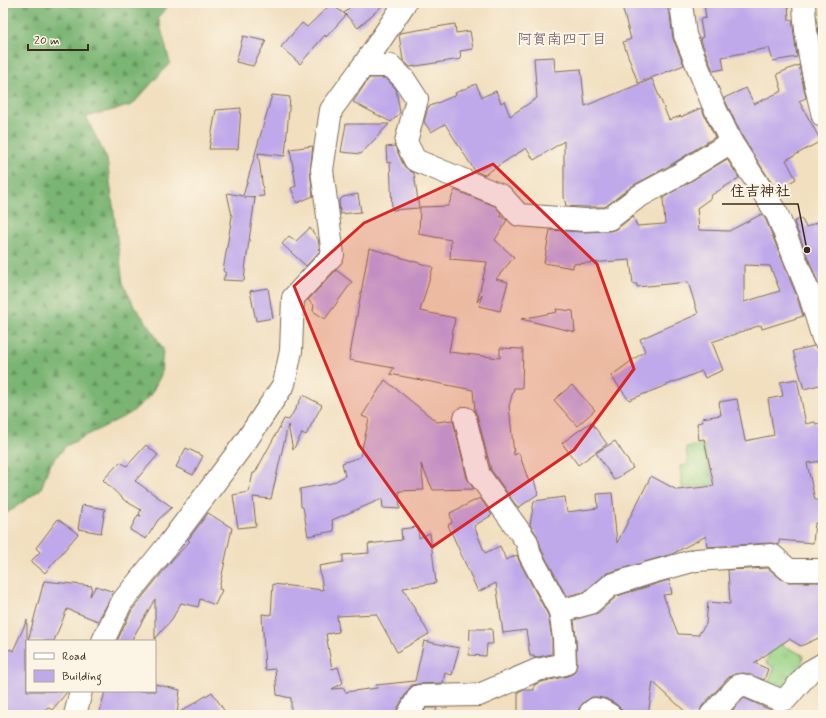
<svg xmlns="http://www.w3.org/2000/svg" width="826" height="718" font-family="Mynerve,'Klee One',sans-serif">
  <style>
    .forest { fill: url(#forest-firs); stroke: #5a7048 }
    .park { fill: url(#park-tufts); stroke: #6a7e52 }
    .garden { fill: url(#garden-dots); stroke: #6a7e52 }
    .building { fill: #bfa9ea; fill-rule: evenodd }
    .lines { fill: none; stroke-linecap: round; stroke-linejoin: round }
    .minor-casing { stroke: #7b6956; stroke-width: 24 }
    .minor { stroke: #fff; stroke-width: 22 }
    .marked { fill: #d62828; fill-opacity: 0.2; stroke: #d62828; stroke-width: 3; stroke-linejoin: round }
    .labels { text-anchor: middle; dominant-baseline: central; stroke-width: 4; stroke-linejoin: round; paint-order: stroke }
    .neighbourhood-label { font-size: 15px; fill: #695665; stroke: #fcf5e5 }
    .leader { fill: none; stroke: #3b2a1e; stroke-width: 1.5 }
    .callout-dot { fill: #3b2a1e; stroke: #fcf5e5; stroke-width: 1.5 }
    .callout-label { font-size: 15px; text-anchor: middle; font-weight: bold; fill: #3b2a1e; stroke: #fcf5e5; stroke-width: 4; stroke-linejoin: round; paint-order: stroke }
  </style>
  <defs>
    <pattern id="forest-firs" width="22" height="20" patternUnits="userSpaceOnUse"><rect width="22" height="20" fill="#7ab573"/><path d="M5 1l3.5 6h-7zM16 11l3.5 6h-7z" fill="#65935e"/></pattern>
    <pattern id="park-tufts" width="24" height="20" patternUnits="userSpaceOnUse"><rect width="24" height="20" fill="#98d386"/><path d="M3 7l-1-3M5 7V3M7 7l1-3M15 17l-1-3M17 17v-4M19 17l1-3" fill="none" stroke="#84b573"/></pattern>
    <pattern id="garden-dots" width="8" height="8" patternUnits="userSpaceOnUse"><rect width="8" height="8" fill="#98d386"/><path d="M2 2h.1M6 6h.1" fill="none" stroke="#84b573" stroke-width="1.8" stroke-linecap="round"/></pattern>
  </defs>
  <rect width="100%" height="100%" fill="#fcf5e5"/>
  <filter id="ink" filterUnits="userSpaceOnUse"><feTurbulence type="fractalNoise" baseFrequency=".025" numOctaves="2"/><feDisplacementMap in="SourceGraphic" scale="8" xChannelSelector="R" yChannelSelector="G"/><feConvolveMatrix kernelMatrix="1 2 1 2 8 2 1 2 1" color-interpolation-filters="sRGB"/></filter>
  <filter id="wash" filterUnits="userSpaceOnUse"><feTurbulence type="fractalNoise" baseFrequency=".012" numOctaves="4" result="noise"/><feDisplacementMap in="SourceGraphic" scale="16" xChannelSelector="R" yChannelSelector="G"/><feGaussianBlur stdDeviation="0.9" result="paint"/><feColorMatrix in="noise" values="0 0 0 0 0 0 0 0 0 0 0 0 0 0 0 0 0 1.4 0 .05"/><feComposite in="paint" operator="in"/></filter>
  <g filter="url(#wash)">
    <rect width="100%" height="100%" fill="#f1dfbf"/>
    <polygon class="forest" points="3,3 171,3 158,17 170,63 132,105 86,117 107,159 123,283 134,306 150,327 163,349 161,375 150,396 131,413 66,446 49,466 41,489 3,516"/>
    <polygon class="park" points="773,641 803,655 801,674 783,695 766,688 774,668 766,663"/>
    <polygon class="garden" points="704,445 711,476 721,474 721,484 682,488 680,466 688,465 686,447"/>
    <g id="blocks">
      <g class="building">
        <polygon points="354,3 385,3 358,28 344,13"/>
        <polygon points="621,3 665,3 670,14 673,39 684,65 638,83 623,42 631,39"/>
        <polygon points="704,3 788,3 789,20 792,19 797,57 773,61 769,48 722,57 724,69 713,71 700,38 703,37 700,19 706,18"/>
        <polygon points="331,4 346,15 326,37 325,35 300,64 281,47 302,23 307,27"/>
        <polygon points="455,24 456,33 470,31 473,49 460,51 461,59 410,67 403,60 399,35 400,33"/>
        <polygon points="823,27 823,52 822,53 818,28"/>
        <polygon points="243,36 266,41 253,66 236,62"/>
        <polygon points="554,57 555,71 581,69 585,106 652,79 669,120 681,116 681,117 701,108 715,137 669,166 632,186 605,207 584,207 566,206 564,196 564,141 534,160 526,148 484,175 475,171 445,124 431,132 424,122 428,107 456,95 455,93 476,84 482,97 496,91 501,103 504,101 510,116 537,98 534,58"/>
        <polygon points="799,65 806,98 799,101 821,141 786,160 796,179 776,190 742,136 724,98 746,88 754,104 782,91 777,74"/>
        <polygon points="369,78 386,78 396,89 400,113 391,122 353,102"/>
        <polygon points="272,95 290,97 285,156 258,153 264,196 244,197 255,198 246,262 244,281 223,280 226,273 223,271 232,216 227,193 243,196"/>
        <polygon points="241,108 238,149 209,149 216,110"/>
        <polygon points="346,124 389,124 361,154 341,152"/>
        <polygon points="313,146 310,171 313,196 297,203 291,188 296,186 290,149"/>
        <polygon points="395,146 404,166 410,171 414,173 419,208 392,210 390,162 387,163 386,147"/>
        <path d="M727 159 739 178 710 196 711 198 697 208 699 230 729 231 762 214 766 220 797 297 803 316 762 329 761 325 712 342 723 370 705 378 702 371 629 400 611 376 645 351 640 339 698 314 688 282 637 287V284H633L630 260 573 264V268L544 263 550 230 583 232 610 231 617 229 633 216 637 226 665 224 663 198ZM744 265 770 266 780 291 744 302Z"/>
        <polygon points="455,190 495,206 501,213 500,216 507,220 495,240 514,257 496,279 508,282 500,311 479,306 482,295 477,302 487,262 450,259 451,240 419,234 420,207 448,206"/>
        <polygon points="358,194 361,212 340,214 339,201 343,197"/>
        <polygon points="801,218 806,227 823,220 823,296 794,222"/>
        <polygon points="310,228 318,239 320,251 306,266 282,244 289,236 296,241"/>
        <polygon points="369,248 433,267 420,311 455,318 449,352 500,358 500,348 523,349 522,388 514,388 509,406 514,455 519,453 529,482 534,480 538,494 518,508 491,470 477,415 475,411 473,390 390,374 394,368 349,360"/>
        <polygon points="336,270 352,282 325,319 313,311 314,305 308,300"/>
        <polygon points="268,288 273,318 256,321 250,291"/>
        <polygon points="556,309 573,311 575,332 521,319 557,312"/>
        <polygon points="814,346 820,350 823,350 823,384 804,389 793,351"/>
        <polygon points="797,379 806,424 815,422 816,424 823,423 823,461 807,463 815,500 823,500 823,523 815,523 813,543 779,540 779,545 771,543 707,547 706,536 672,554 607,573 584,592 566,596 542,551 537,535 530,525 534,501 565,497 567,512 598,508 597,494 612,493 617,543 651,476 677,490 714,486 704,439 699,440 697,423 703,422 702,418 721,415 719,402 737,399 745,441 774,435 768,399 783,396 780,382"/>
        <polygon points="385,380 437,422 453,420 467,478 474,489 433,490 421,464 424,490 399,491 400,509 383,508 382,499 332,520 334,531 308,536 303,507 301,507 300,489 332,483 345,476 342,463 360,457 369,419 362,416"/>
        <polygon points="572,385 595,410 577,426 554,400"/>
        <polygon points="303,395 322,405 306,435 302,433 293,450 288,425 271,499 253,497 256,526 238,528 233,495 249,492 253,473 255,473 284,419 289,420"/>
        <polygon points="591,422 607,444 578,465 562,443"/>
        <polygon points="615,441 633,468 614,480 596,453"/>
        <polygon points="146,445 158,455 135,481 172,507 158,520 146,539 130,530 138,515 141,516 139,514 141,510 124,500 103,480 120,462 127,466"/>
        <polygon points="186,448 203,456 193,475 176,467"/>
        <polygon points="480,498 492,515 474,526 485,553 500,546 506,560 517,555 519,561 548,615 552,639 552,654 534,658 534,656 530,656 526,630 503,633 496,583 478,592 448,525 452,523 450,513"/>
        <polygon points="82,505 105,509 101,533 78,529"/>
        <polygon points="208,513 232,528 219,589 222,590 215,605 200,599 198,607 181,603 172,619 155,639 155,599 131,641 117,641 132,610 173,559 190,541 188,540"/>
        <polygon points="58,519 78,534 45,573 31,561 40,552 36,548"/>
        <polygon points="418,527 419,538 430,533 436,583 403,588 429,634 397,652 376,614 337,616 339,632 326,634 332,669 338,667 343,683 332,689 344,688 345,692 377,688 376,685 415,681 424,641 459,648 452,675 445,673 443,683 419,684 412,685 408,690 397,709 396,715 291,715 291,698 277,695 275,669 265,670 262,614 271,615 273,584 323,590 319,566 343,562 343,555 369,553 368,544 402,540 401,529"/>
        <polygon points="768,568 781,579 788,582 823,582 823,636 801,646 789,639 754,663 768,669 764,680 744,673 735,674 729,677 702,706 699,715 689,715 653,682 648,715 622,715 621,709 616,704 607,699 597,697 592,697 584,702 579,708 578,715 518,715 518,692 522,690 534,690 534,685 541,682 568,676 573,674 576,669 577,664 576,637 574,620 598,613 617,596 669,580 672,594 663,595 678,634 698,635 706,624 708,602 730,604 728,570"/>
        <polygon points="44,581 92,586 90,596 96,586 114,592 98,621 67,609 54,641 28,641"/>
        <polygon points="27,620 27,691 68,691 52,710 48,707 39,715 3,715 3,658 10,649 13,651"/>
        <polygon points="470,629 492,629 493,644 487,644 486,656 469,655"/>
        <polygon points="155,684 180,690 177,714 212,692 227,715 99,715 105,691 155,691"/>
        <polygon points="744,698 775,712 782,712 789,711 796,715 728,715"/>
        <polygon points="426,708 437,708 435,715 422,715"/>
      </g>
    </g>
  </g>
  <g filter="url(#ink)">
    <use href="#blocks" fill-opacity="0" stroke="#7b6956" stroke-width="1"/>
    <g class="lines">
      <g class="minor-casing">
        <g id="minor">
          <polyline points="681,3 685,35 712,102 731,142 777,214 809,293 823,338"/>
          <path d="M804 3C805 41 814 79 823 116"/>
          <polyline points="363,66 391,66 404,79 417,99 406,142 415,160 502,196 519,215 584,220 609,219 638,197 675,177 731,142"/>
          <polyline points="465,418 479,475 527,542 530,555 560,611"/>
          <polyline points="103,641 121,603 171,541 246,441 284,384 291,351 293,298 333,255 322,170 331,110 363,66 405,3"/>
          <polyline points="75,715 81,691"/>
          <polyline points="408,715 419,696 479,695 537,670 565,664 564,638 560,611 590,603 611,585 649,573 696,560 772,555 789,570 823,570"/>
          <polyline points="590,715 591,712 595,709 601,710 610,715"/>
          <polyline points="711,715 738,686 742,685 747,686 780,700 786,699 809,672 823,664"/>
        </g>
      </g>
      <use href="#minor" class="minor"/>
    </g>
  </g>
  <path class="marked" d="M493 164 597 264 634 369 574 450 432 547 359 445 294 286 364 223Z"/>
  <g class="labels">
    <g class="neighbourhood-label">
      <text x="562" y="40">阿賀南四丁目</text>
    </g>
  </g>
  <path class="leader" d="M807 250L798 204H722"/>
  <circle class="callout-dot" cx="807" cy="250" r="4"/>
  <g class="callout-label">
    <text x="760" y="196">住吉神社</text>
  </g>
  <rect width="826" height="718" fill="none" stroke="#fcf5e5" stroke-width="16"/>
  <rect x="26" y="640" width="130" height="52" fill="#fcf5e5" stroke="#afa495"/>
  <rect x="34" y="653" width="20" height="6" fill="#ffffff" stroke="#afa495"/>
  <text x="62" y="660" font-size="12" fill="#3b2a1e">Road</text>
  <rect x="34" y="670" width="20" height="12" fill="#bfa9ea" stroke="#afa495"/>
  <text x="62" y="680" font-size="12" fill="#3b2a1e">Building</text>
  <path d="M28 44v6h60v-6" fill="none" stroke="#3b2a1e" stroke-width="2"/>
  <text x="34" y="44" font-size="12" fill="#3b2a1e" stroke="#fcf5e5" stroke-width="3" paint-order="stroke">20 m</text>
</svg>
